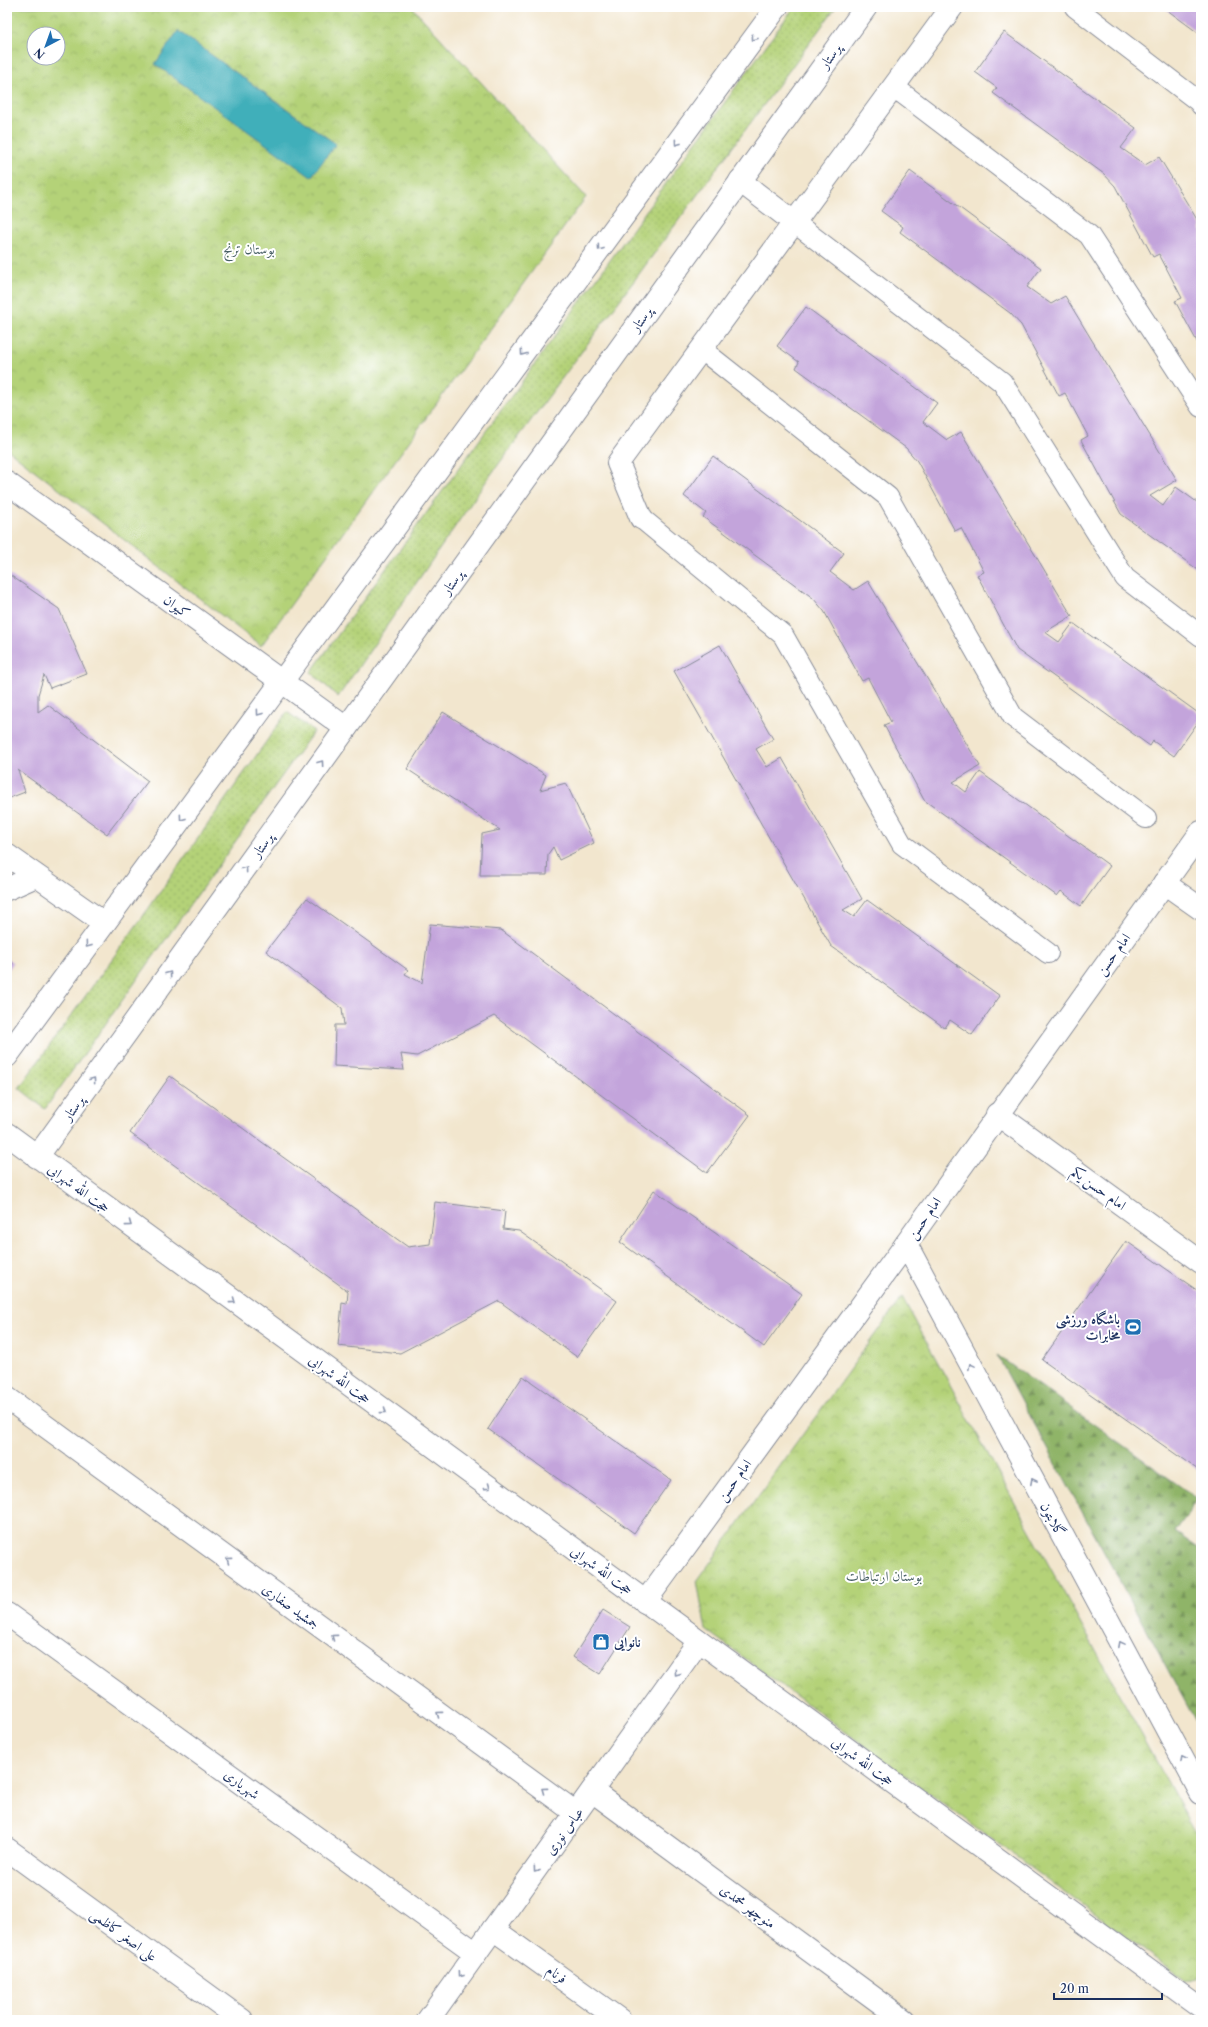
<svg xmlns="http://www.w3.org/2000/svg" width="1208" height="2027" font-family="'Libre Caslon Text',Amiri,serif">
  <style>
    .grass { fill: url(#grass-dots); stroke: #68806b }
    .forest { fill: url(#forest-firs); stroke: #557263 }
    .park { fill: url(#park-crowns); stroke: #68806b; fill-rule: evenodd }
    .water { fill: #40afba; stroke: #2e6f8c }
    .building { fill: #c3a4db }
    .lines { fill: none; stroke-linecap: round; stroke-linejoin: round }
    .lane-casing { stroke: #868a96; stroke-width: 22 }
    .street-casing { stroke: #868a96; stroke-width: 24 }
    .secondary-casing { stroke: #868a96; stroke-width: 24 }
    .lane { stroke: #fff; stroke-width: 20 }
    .street { stroke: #fff; stroke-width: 22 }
    .secondary { stroke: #fff; stroke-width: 22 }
    .oneway { stroke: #8d97ae }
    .labels { text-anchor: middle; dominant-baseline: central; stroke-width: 4; stroke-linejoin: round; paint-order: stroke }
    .street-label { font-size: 14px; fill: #1b2f5e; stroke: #fff }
    .park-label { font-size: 14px; fill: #496066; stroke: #fff }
    .poi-label { font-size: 14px; font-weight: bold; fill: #1b2f5e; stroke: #fff; text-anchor: end }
  </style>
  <defs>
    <pattern id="grass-dots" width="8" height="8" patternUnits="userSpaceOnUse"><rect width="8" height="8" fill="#b4d278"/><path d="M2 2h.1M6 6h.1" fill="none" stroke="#9ab56a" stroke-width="1.8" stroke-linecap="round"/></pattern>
    <pattern id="forest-firs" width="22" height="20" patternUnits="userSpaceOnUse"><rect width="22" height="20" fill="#8fb468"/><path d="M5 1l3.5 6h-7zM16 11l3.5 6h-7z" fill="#749359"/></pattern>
    <pattern id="park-crowns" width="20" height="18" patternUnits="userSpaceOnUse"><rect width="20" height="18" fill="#b4d278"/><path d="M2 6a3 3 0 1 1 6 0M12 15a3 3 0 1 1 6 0" fill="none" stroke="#9ab56a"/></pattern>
  </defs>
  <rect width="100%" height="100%" fill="#fff"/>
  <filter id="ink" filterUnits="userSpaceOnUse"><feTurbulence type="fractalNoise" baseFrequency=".025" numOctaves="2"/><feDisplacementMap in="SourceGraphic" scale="8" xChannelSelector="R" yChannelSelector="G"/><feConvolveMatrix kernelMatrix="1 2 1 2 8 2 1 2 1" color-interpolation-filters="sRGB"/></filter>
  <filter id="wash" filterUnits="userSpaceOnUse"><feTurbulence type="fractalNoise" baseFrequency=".012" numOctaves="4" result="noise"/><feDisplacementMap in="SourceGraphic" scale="16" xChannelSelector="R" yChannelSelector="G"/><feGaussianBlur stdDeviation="0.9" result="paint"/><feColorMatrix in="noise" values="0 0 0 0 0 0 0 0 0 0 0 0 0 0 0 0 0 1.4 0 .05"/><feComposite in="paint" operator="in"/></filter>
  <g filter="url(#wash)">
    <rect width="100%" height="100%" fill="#f2e6ce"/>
    <g class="grass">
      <polygon points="794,7 836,7 487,480 338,697 311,672"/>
      <polygon points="287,712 314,731 45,1109 19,1088 146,912"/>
    </g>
    <polygon class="forest" points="997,1355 1198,1499 1175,1532 1201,1550 1201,1731"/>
    <g class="park">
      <path d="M7 7H412L586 197 261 646 7 449ZM34 34H58V58H34Z"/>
      <polygon points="902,1297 1201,1843 1201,1977 1186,1981 706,1630 697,1581"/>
    </g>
    <polygon class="water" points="178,31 336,144 311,177 155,64"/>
    <g id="blocks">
      <g class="building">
        <polygon points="1163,7 1201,7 1201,35"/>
        <polygon points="1004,32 1136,128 1121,148 1145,165 1159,157 1201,226 1201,349 1175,301 1182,298 1159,254 1153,257 1115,186 1104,174 993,93 997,88 975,72"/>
        <polygon points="910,171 1041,268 1027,287 1051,304 1065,296 1177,480 1150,496 1163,506 1176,487 1201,505 1201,572 1121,514 1081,440 1088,436 1065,393 1059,396 1021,325 1010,313 900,232 903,227 881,211"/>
        <polygon points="806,307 937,403 923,422 947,440 961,432 1072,616 1045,632 1059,642 1073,623 1201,715 1201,718 1174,756 1153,741 1150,746 1017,650 977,575 984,572 961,528 955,531 917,461 906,448 796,368 799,362 777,346"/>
        <polygon points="713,456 844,553 830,572 854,590 868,581 980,766 953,782 966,792 980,772 1110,866 1081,906 1061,891 1057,896 924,800 884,725 891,722 868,678 862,681 824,611 813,598 703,517 706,513 684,496"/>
        <polygon points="7,573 59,609 87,674 50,688 44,675 38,695 38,712 48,705 148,781 107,834 18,770 25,792 7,799"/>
        <polygon points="720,645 773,739 756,749 767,767 782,758 862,899 843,910 854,917 867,900 1000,996 972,1035 950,1020 945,1028 831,946 674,671"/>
        <polygon points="443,712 546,775 540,790 566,783 594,843 559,860 553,847 548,854 547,875 480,875 482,834 500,830 407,769"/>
        <polygon points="307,898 408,970 405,974 422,983 430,924 501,930 750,1115 707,1173 494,1016 417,1056 401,1054 404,1070 334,1066 335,1025 344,1025 342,1008 266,951"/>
        <polygon points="7,958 13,963 7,972"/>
        <polygon points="170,1076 408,1247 430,1244 435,1202 505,1211 503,1229 519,1231 617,1301 577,1357 499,1301 400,1353 338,1346 342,1303 347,1304 348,1291 130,1133"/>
        <polygon points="654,1190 802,1294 764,1347 620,1242"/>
        <polygon points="1126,1241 1201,1293 1201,1472 1042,1360"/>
        <polygon points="523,1376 671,1480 634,1533 488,1429"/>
        <polygon points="603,1610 630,1627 600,1674 573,1657"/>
      </g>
    </g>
  </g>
  <g filter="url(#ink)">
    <use href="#blocks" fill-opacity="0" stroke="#868a96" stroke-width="1"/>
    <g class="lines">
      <g class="lane-casing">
        <g id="lane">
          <polyline points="1075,7 1198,101 1201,105"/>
          <polyline points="894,87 1089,235 1201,407"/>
          <polyline points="795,223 1002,382 1125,578 1201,636"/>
          <polyline points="701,349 888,497 1013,717 1146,818"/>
          <polyline points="641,518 783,635 902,844 1048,953"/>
        </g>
      </g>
      <g class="street-casing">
        <g id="street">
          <polyline points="740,181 795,223"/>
          <polyline points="641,518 618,463 952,7"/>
          <polyline points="7,855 104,923"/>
          <polyline points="1164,883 1201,909"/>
          <polyline points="7,889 36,876"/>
          <polyline points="997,1114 1201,1262"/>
          <polyline points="7,1398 576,1813"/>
          <polyline points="645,1602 906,1244"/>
          <polyline points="7,1614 476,1953"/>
          <polyline points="592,1791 904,2020"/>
          <polyline points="7,1849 242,2020"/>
          <polyline points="493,1929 620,2020"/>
        </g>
      </g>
      <g class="secondary-casing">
        <g id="secondary">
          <polyline points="7,483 346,728"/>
          <polyline points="1201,832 906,1244 1201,1793"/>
          <polyline points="7,1056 777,7"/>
          <polyline points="7,1134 1201,2008"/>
          <polyline points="37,1157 866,7"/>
          <polyline points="428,2020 699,1641"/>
        </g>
      </g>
      <use href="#lane" class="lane"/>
      <use href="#street" class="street"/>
      <use href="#secondary" class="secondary"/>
    </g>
    <defs><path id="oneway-chevron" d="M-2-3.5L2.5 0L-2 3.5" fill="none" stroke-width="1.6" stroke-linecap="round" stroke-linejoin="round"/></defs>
    <g class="oneway">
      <use href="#oneway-chevron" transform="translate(754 38) rotate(126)"/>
      <use href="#oneway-chevron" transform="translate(677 143) rotate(126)"/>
      <use href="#oneway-chevron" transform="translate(600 248) rotate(126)"/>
      <use href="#oneway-chevron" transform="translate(523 353) rotate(126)"/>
      <use href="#oneway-chevron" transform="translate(259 713) rotate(126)"/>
      <use href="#oneway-chevron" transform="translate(321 763) rotate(-54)"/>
      <use href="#oneway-chevron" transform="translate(182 818) rotate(126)"/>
      <use href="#oneway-chevron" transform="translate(245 869) rotate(-54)"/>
      <use href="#oneway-chevron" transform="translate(88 945) rotate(126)"/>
      <use href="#oneway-chevron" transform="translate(169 974) rotate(-54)"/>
      <use href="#oneway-chevron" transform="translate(93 1080) rotate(-54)"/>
      <use href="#oneway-chevron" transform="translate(129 1224) rotate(36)"/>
      <use href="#oneway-chevron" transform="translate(233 1301) rotate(36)"/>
      <use href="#oneway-chevron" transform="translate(971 1366) rotate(-118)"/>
      <use href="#oneway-chevron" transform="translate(384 1411) rotate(36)"/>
      <use href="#oneway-chevron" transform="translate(1033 1481) rotate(-118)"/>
      <use href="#oneway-chevron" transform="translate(488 1487) rotate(36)"/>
      <use href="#oneway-chevron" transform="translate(229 1560) rotate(-144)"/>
      <use href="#oneway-chevron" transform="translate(334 1637) rotate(-144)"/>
      <use href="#oneway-chevron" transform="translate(1121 1644) rotate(-118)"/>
      <use href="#oneway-chevron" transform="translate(677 1673) rotate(126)"/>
      <use href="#oneway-chevron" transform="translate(439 1714) rotate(-144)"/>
      <use href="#oneway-chevron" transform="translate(1183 1759) rotate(-118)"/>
      <use href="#oneway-chevron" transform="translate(544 1790) rotate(-144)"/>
      <use href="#oneway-chevron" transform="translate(536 1870) rotate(126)"/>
      <use href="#oneway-chevron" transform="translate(460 1975) rotate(126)"/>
    </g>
  </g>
  <defs>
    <g id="stadium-square" transform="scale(0.9)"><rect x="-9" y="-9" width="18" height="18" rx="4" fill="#1f6fb2" stroke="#fff"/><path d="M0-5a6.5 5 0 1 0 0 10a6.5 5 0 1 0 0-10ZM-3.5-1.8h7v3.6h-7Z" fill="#fff"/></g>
    <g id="shop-square" transform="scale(0.9)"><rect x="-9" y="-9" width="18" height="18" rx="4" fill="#1f6fb2" stroke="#fff"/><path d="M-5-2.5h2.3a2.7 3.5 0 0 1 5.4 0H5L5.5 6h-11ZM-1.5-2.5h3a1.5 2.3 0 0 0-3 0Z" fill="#fff"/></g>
  </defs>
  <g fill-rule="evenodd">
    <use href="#stadium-square" x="1133" y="1327"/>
    <use href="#shop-square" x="601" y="1642"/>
  </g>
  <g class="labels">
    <g class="street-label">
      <text transform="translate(830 56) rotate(-54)">پرستار</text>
      <text transform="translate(641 319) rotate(-54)">پرستار</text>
      <text transform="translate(452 582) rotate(-54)">پرستار</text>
      <text transform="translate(177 606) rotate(36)">کیوان</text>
      <text transform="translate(262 845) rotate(-54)">پرستار</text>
      <text transform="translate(1113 954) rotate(-54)">امام حسن</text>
      <text transform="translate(73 1108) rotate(-54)">پرستار</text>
      <text transform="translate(79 1188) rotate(36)">حجت الله شهرابی</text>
      <text transform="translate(1099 1188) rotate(36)">امام حسن یکم</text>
      <text transform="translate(924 1218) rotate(-55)">امام حسن</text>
      <text transform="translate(340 1379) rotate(36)">حجت الله شهرابی</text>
      <text transform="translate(734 1480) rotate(-54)">امام حسن</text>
      <text transform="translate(1053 1519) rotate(62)">گلابتون</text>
      <text transform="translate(602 1570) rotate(36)">حجت الله شهرابی</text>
      <text transform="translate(291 1606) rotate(36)">جمشید صفاری</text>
      <text transform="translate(863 1761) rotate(36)">حجت الله شهرابی</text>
      <text transform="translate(242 1784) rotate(36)">شهریاری</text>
      <text transform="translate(564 1831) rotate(-54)">عباس نوری</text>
      <text transform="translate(748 1906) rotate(36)">منوچهر محمدی</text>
      <text transform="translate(124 1935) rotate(36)">علی اصغر کاظمی</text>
      <text transform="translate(557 1974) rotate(36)">فرنام</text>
    </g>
    <g class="park-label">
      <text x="249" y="249">بوستان ترنج</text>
      <text x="884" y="1576">بوستان ارتباطات</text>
    </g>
    <g class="poi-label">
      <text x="1120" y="1319">باشگاه ورزشی<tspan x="1120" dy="16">مخابرات</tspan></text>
      <text x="614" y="1642" text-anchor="start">نانوایی</text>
    </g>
  </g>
  <rect width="1208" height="2027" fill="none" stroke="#fff" stroke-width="24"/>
  <g transform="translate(46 46) rotate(221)"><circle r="19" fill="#ffffff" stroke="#a4acbf"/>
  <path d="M0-3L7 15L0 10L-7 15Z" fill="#1f6fb2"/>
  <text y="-6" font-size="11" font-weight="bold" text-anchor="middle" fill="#1b2f5e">N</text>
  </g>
  <path d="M1054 1993v6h108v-6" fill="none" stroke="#1b2f5e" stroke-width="2"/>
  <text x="1060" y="1993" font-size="12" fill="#1b2f5e" stroke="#ffffff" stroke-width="3" paint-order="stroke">20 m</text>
</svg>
